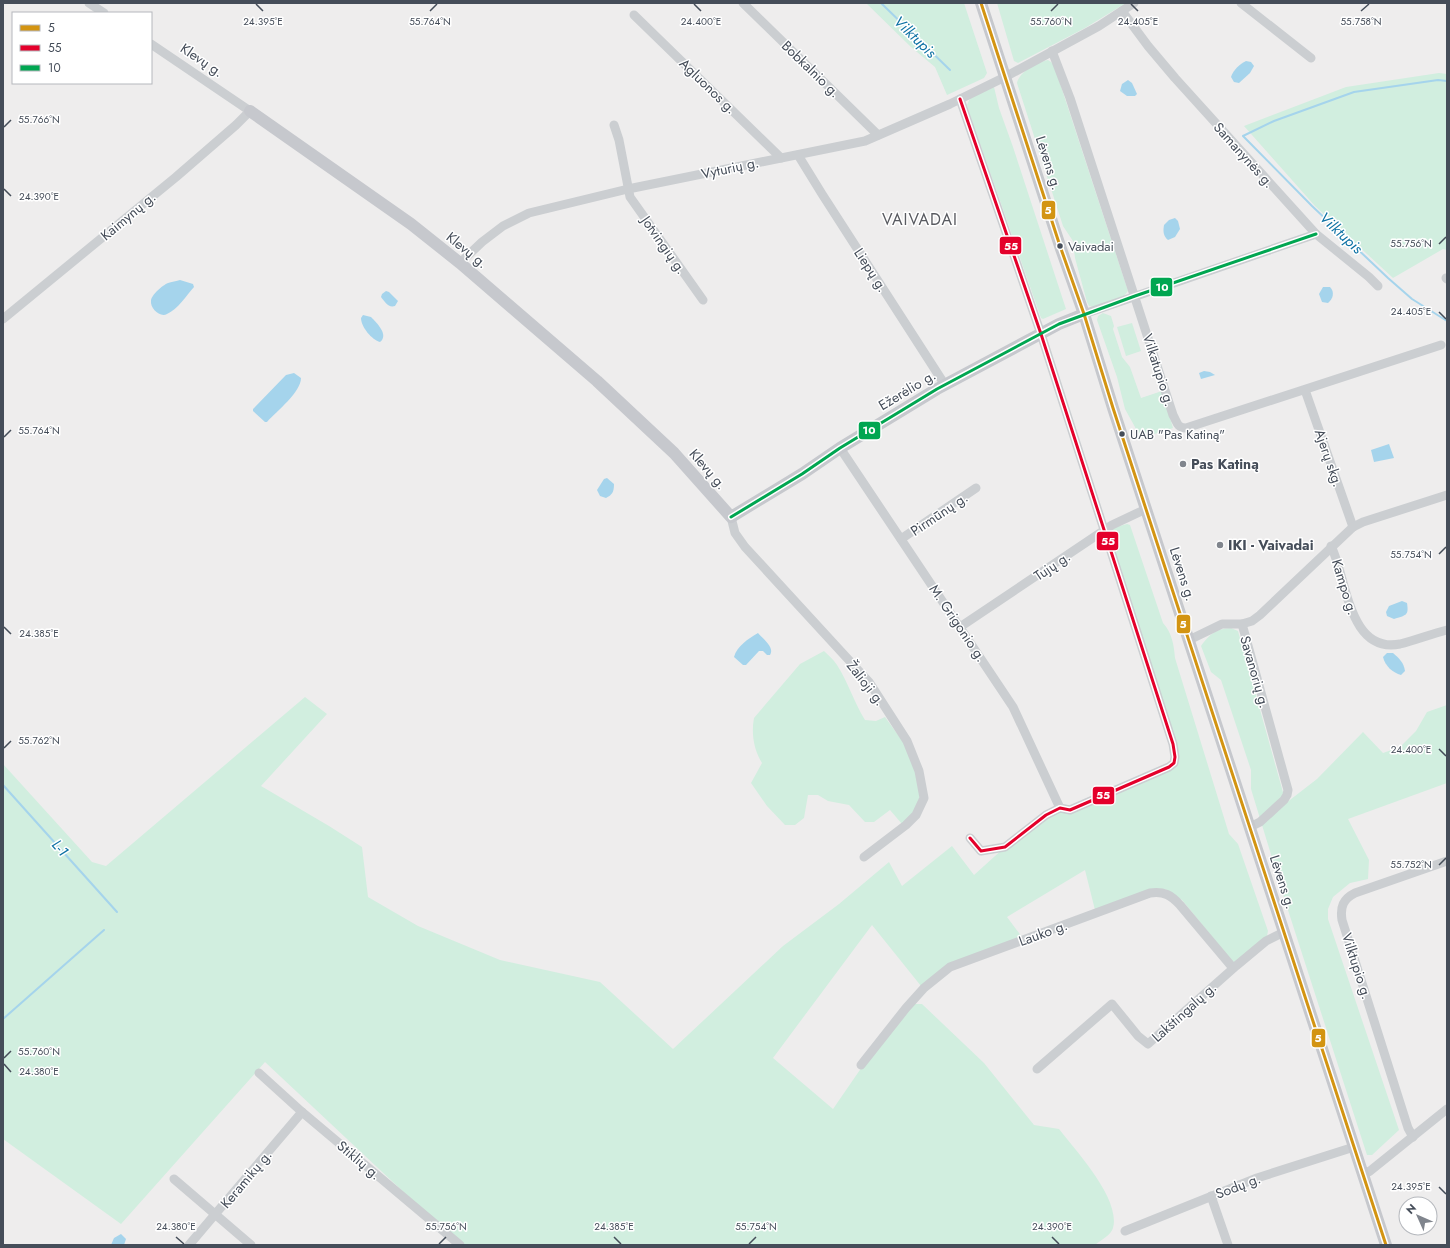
<svg xmlns="http://www.w3.org/2000/svg" width="1450" height="1248" font-family="Jost,sans-serif">
  <style>
    .green { fill: #d1eedf }
    .water { fill: #a5d4ec }
    .lines { fill: none; stroke-linecap: round; stroke-linejoin: round }
    .stream { stroke: #a5d4ec; stroke-width: 2 }
    .minor { stroke: #cbced1; stroke-width: 9 }
    .major { stroke: #c6c8cd; stroke-width: 12 }
    .bus-1-casing { stroke: #fff; stroke-width: 6 }
    .bus-2-casing { stroke: #fff; stroke-width: 6 }
    .bus-3-casing { stroke: #fff; stroke-width: 6 }
    .bus-1 { stroke: #d39412; stroke-width: 3 }
    .bus-2 { stroke: #e4002b; stroke-width: 3 }
    .bus-3 { stroke: #00a651; stroke-width: 3 }
    .ticks { fill: none; stroke: #454d59; stroke-width: 1.5 }
    .bus-dot { fill: #454d59; stroke: #fff; stroke-width: 1.5 }
    .poi-dot { fill: #80858d; stroke: #fff; stroke-width: 1.5 }
    .labels { text-anchor: middle; dominant-baseline: central; stroke-width: 3; stroke-linejoin: round; paint-order: stroke }
    .bus-label { font-size: 13px; fill: #454d59; stroke: #fff; text-anchor: start }
    .street-label { font-size: 14px; fill: #454d59; stroke: #fff }
    .poi-label { font-size: 14px; font-weight: bold; fill: #454d59; stroke: #fff; text-anchor: start }
    .water-label { font-size: 15px; font-style: italic; fill: #0d71a4; stroke: #fff }
    .quarter-label { font-size: 16px; letter-spacing: 1px; fill: #595b61; stroke: #fff }
    .ticks-label { font-size: 10px; text-anchor: middle; fill: #454d59; stroke: #fff; stroke-width: 3; stroke-linejoin: round; paint-order: stroke }
    .line-badge { stroke: #fff; stroke-width: 1.5 }
    .badge-label { font-size: 11px; text-anchor: middle; font-weight: bold; fill: #fff }
  </style>
  <rect width="100%" height="100%" fill="#eeeded"/>
  <g class="green">
    <polygon points="866,3 964,3 987,73 984,78 947,95 935,67 911,47"/>
    <polygon points="997,3 1126,3 1085,28 1018,63 1014,61"/>
    <path d="M1048 60 1051 62 1054 65 1128 291 1124 296 1093 307 1089 306 1087 302 1075 258 1073 241 1063 226 1017 83C1020 71 1036 63 1048 60Z"/>
    <polygon points="1439,73 1447,74 1447,250 1443,249 1393,278 1315,206 1244,126 1346,87"/>
    <polygon points="994,87 999,108 1013,147 1066,309 1043,319 1041,318 970,115 967,105 970,98"/>
    <polygon points="1103,313 1111,316 1114,326 1113,329 1122,357 1130,367 1141,398 1162,391 1173,428 1139,439 1135,427 1125,409 1117,377 1097,320 1098,316"/>
    <polygon points="1132,323 1141,351 1126,356 1117,327"/>
    <path d="M1127 524 1130 525 1163 623C1172 633 1174 645 1175 658L1229 834 1238 844 1268 931 1266 941 1236 966 1182 900 1165 889H1155L1095 910 1085 870 1007 917 1022 937 955 961 921 986 872 925 773 1058 833 1109 864 1064 911 1004H922L984 1063 1034 1125 1059 1129C1076 1151 1121 1199 1113 1228 1111 1235 1101 1240 1095 1245H460L265 1062 121 1224 3 1139V764L92 862 106 866 305 697 327 714 261 786 329 826 362 847 368 897 418 926 500 960 600 982 673 1049 783 946 839 904 889 862 902 886 952 846 974 875 1005 847 1046 815 1070 810 1169 767 1175 757 1105 530Z"/>
    <path d="M1231 628 1238 631 1286 803 1317 779 1363 732 1383 753 1400 747 1416 731 1427 712 1447 705V783L1348 819 1369 860 1368 879 1350 883 1333 897 1328 909V919L1399 1130 1372 1155H1367L1287 907 1251 789V770L1221 680 1211 672 1201 646C1210 634 1215 629 1231 628Z"/>
    <path d="M824 651C828 655 833 659 837 665 848 682 854 702 865 720L876 721 885 717 909 750 921 793 914 813 902 824 890 810 874 822H865L849 805 828 801 818 795H808L804 818 795 825H785L767 806 751 783 762 763C754 750 751 734 754 718L800 664Z"/>
  </g>
  <g class="water">
    <path d="M1246 61 1251 62 1254 66 1250 73 1239 83 1234 82 1231 77C1233 70 1240 64 1246 61Z"/>
    <polygon points="1128,80 1132,83 1137,94 1135,96 1127,96 1120,91 1122,84"/>
    <path d="M1175 218 1178 221 1180 229 1175 237 1168 240C1163 236 1163 231 1164 225L1169 220Z"/>
    <path d="M180 280 193 284 194 287C186 296 178 309 167 314 160 318 150 308 151 301 151 295 163 285 168 283 171 282 177 281 180 280Z"/>
    <path d="M1323 287H1330C1335 292 1333 299 1328 303L1322 302 1319 294Z"/>
    <path d="M386 291 389 292 398 301 395 306C388 308 385 302 381 297L382 294Z"/>
    <path d="M363 315 371 317C377 323 389 335 380 342 372 340 361 327 361 318Z"/>
    <polygon points="1204,371 1210,372 1215,375 1201,379 1199,373"/>
    <path d="M294 373 301 378C301 392 277 411 267 422H265L253 411V409L286 375Z"/>
    <polygon points="1389,444 1394,458 1374,462 1371,450"/>
    <path d="M607 478 614 484C614 492 612 495 606 498L600 496 597 490 604 479Z"/>
    <path d="M1402 601 1407 603C1409 616 1406 615 1394 619L1387 616 1386 612 1389 606Z"/>
    <path d="M758 633C763 639 775 647 770 655H767L763 651H759L746 665H743L734 657C737 646 748 639 758 633Z"/>
    <path d="M1387 653H1393C1399 658 1404 663 1405 671L1401 675C1393 673 1385 666 1383 657Z"/>
    <polygon points="121,1234 126,1239 124,1245 111,1245 114,1238"/>
  </g>
  <g class="lines">
    <g class="stream">
      <polyline points="881,3 950,70"/>
      <polyline points="1447,81 1438,80 1354,92 1274,121 1243,136 1312,206 1388,278 1412,299 1447,321"/>
      <polyline points="3,785 117,912"/>
      <polyline points="3,1019 104,930"/>
    </g>
    <g class="minor">
      <polyline points="89,3 104,13"/>
      <polyline points="743,3 878,135"/>
      <polyline points="1241,3 1311,58"/>
      <polyline points="1122,11 1148,46 1175,78 1316,234 1369,277 1378,286"/>
      <polyline points="634,15 781,158"/>
      <path d="M1052 51 1070 98 1173 415C1177 422 1177 428 1186 428L1441 345"/>
      <polyline points="960,99 1041,334 1173,744 1175,757 1174,763 1169,767 1070,810 1060,808 1046,815 1005,847 981,851 970,838"/>
      <polyline points="614,125 619,140 630,197 703,300"/>
      <polyline points="798,155 822,194 945,385"/>
      <polyline points="460,263 482,242 503,226 529,213 628,189 865,141 950,104 1005,77 1099,26 1134,3"/>
      <polyline points="1446,278 1447,279"/>
      <polyline points="1084,314 1316,234"/>
      <polyline points="3,319 176,177 236,125 250,111 151,44"/>
      <polyline points="1305,390 1353,527"/>
      <polyline points="840,448 1013,707 1060,808"/>
      <polyline points="731,517 735,533 745,547 869,682 907,741 919,771 924,798 916,815 906,825 864,857"/>
      <polyline points="901,539 976,488"/>
      <path d="M1331 546C1347 578 1348 654 1400 644 1416 640 1431 634 1447 630"/>
      <polyline points="960,627 1112,525 1146,509"/>
      <polyline points="1189,640 1222,624 1242,624"/>
      <polyline points="1250,827 1260,822 1284,800 1287,795 1288,790 1242,624 1252,621 1260,615 1353,527 1363,522 1447,495"/>
      <path d="M861 1065 906 1008 924 988 950 967 1150 893C1164 891 1171 895 1180 905L1233 968"/>
      <polyline points="1037,1069 1112,1004 1138,1036 1148,1044 1236,966 1266,941 1284,932"/>
      <polyline points="259,1073 302,1112 460,1245"/>
      <path d="M1413 1137 1408 1128 1342 920C1340 907 1343 899 1355 893L1447 861"/>
      <polyline points="1363,1175 1370,1171 1447,1109"/>
      <polyline points="174,1179 251,1245"/>
      <polyline points="1211,1196 1228,1245"/>
      <polyline points="1125,1231 1257,1178 1354,1147"/>
      <polyline points="189,1245 302,1112"/>
    </g>
    <g class="major">
      <polyline points="981,3 1060,246 1084,314 1113,408 1386,1245"/>
      <polyline points="250,111 411,224 460,263 597,381 674,453 731,517 802,474 840,448 937,389 1059,324 1084,314"/>
    </g>
    <g class="bus-1-casing">
      <polyline id="bus-1" points="981,3 1060,246 1084,314 1113,408 1386,1245"/>
    </g>
    <g class="bus-2-casing">
      <polyline id="bus-2" points="960,99 1041,334 1173,744 1175,757 1174,763 1169,767 1070,810 1060,808 1046,815 1005,847 981,851 970,838"/>
    </g>
    <g class="bus-3-casing">
      <polyline id="bus-3" points="731,517 802,474 840,448 937,389 1059,324 1135,296 1316,234"/>
    </g>
    <use href="#bus-1" class="bus-1"/>
    <use href="#bus-2" class="bus-2"/>
    <use href="#bus-3" class="bus-3"/>
  </g>
  <path class="ticks" d="M256 4 263 11M694 4 701 11M1131 4 1138 11M430 11 437 4M1051 11 1058 4M1361 11 1369 4M4 127 11 120M4 189 11 196M1439 244 1446 237M1439 312 1446 319M4 437 11 430M1439 554 1446 547M4 627 11 634M4 748 11 741M1439 749 1446 756M1439 865 1446 858M4 1058 11 1051M4 1064 11 1072M1439 1187 1446 1194M176 1237 184 1244M614 1237 621 1244M1052 1237 1059 1244M439 1244 446 1237M749 1244 756 1237"/>
  <g class="bus-dot">
    <circle cx="1060" cy="246" r="3.5"/>
    <circle cx="1122" cy="434" r="3.5"/>
  </g>
  <g class="poi-dot">
    <circle cx="1183" cy="464" r="4"/>
    <circle cx="1220" cy="545" r="4"/>
  </g>
  <g class="labels">
    <g class="bus-label">
      <text x="1068" y="246">Vaivadai</text>
      <text x="1130" y="434">UAB "Pas Katiną"</text>
    </g>
    <g class="street-label">
      <text transform="translate(202 60) rotate(34)">Klevų g.</text>
      <text transform="translate(811 69) rotate(44)">Bobkalnio g.</text>
      <text transform="translate(708 86) rotate(44)">Agluonos g.</text>
      <text transform="translate(1244 155) rotate(48)">Samanynės g.</text>
      <text transform="translate(1049 163) rotate(72)">Lėvens g.</text>
      <text transform="translate(730 168) rotate(-12)">Vyturių g.</text>
      <text transform="translate(128 216) rotate(-40)">Kaimynų g.</text>
      <text transform="translate(664 245) rotate(55)">Jotvingių g.</text>
      <text transform="translate(467 250) rotate(39)">Klevų g.</text>
      <text transform="translate(871 270) rotate(57)">Liepų g.</text>
      <text transform="translate(1159 370) rotate(72)">Vilkatupio g.</text>
      <text transform="translate(907 390) rotate(-31)">Ežerėlio g.</text>
      <text transform="translate(1329 458) rotate(71)">Ajerų skg.</text>
      <text transform="translate(708 469) rotate(49)">Klevų g.</text>
      <text transform="translate(939 514) rotate(-34)">Pirmūnų g.</text>
      <text transform="translate(1052 566) rotate(-34)">Tujų g.</text>
      <text transform="translate(1183 574) rotate(72)">Lėvens g.</text>
      <text transform="translate(1345 587) rotate(73)">Kampo g.</text>
      <text transform="translate(958 623) rotate(56)">M. Grigonio g.</text>
      <text transform="translate(1255 672) rotate(74)">Savanorių g.</text>
      <text transform="translate(866 683) rotate(52)">Žalioji g.</text>
      <text transform="translate(1283 882) rotate(72)">Lėvens g.</text>
      <text transform="translate(1043 933) rotate(-20)">Lauko g.</text>
      <text transform="translate(1357 966) rotate(72)">Vilktupio g.</text>
      <text transform="translate(1184 1012) rotate(-42)">Lakštingalų g.</text>
      <text transform="translate(359 1160) rotate(40)">Stiklių g.</text>
      <text transform="translate(246 1179) rotate(-50)">Keramikų g.</text>
      <text transform="translate(1238 1186) rotate(-21)">Sodų g.</text>
    </g>
    <g class="poi-label">
      <text x="1191" y="464">Pas Katiną</text>
      <text x="1228" y="545">IKI - Vaivadai</text>
    </g>
    <g class="water-label">
      <text transform="translate(915 37) rotate(44)">Vilktupis</text>
      <text transform="translate(1341 233) rotate(43)">Vilktupis</text>
      <text transform="translate(60 848) rotate(48)">L-1</text>
    </g>
    <g class="quarter-label">
      <text x="920" y="219">VAIVADAI</text>
    </g>
  </g>
  <g class="ticks-label">
    <text x="263" y="25">24.395°E</text>
    <text x="430" y="25">55.764°N</text>
    <text x="701" y="25">24.400°E</text>
    <text x="1138" y="25">24.405°E</text>
    <text x="1361" y="25">55.758°N</text>
    <text x="1051" y="25">55.760°N</text>
    <text x="39" y="123">55.766°N</text>
    <text x="39" y="200">24.390°E</text>
    <text x="1411" y="247">55.756°N</text>
    <text x="1411" y="315">24.405°E</text>
    <text x="39" y="434">55.764°N</text>
    <text x="1411" y="558">55.754°N</text>
    <text x="39" y="637">24.385°E</text>
    <text x="39" y="744">55.762°N</text>
    <text x="1411" y="753">24.400°E</text>
    <text x="1411" y="868">55.752°N</text>
    <text x="39" y="1055">55.760°N</text>
    <text x="39" y="1075">24.380°E</text>
    <text x="1411" y="1190">24.395°E</text>
    <text x="176" y="1230">24.380°E</text>
    <text x="446" y="1230">55.756°N</text>
    <text x="614" y="1230">24.385°E</text>
    <text x="756" y="1230">55.754°N</text>
    <text x="1052" y="1230">24.390°E</text>
  </g>
  <g class="line-badge">
    <rect x="1041" y="200" width="15" height="20" rx="4" fill="#d39412"/>
    <rect x="999" y="236" width="23" height="19" rx="4" fill="#e4002b"/>
    <rect x="1150" y="277" width="23" height="20" rx="4" fill="#00a651"/>
    <rect x="858" y="421" width="23" height="19" rx="4" fill="#00a651"/>
    <rect x="1096" y="531" width="23" height="20" rx="4" fill="#e4002b"/>
    <rect x="1176" y="614" width="15" height="20" rx="4" fill="#d39412"/>
    <rect x="1092" y="786" width="23" height="19" rx="4" fill="#e4002b"/>
    <rect x="1311" y="1028" width="15" height="20" rx="4" fill="#d39412"/>
  </g>
  <g class="badge-label">
    <text x="1048" y="214">5</text>
    <text x="1011" y="250">55</text>
    <text x="1162" y="291">10</text>
    <text x="869" y="434">10</text>
    <text x="1108" y="545">55</text>
    <text x="1183" y="628">5</text>
    <text x="1103" y="799">55</text>
    <text x="1318" y="1042">5</text>
  </g>
  <rect width="1450" height="1248" fill="none" stroke="#454d59" stroke-width="8"/>
  <rect x="12" y="12" width="140" height="72" fill="#ffffff" stroke="#b5b8bd"/>
  <rect x="20" y="25" width="20" height="6" fill="#d39412" stroke="#b5b8bd"/>
  <text x="48" y="32" font-size="12" fill="#454d59">5</text>
  <rect x="20" y="45" width="20" height="6" fill="#e4002b" stroke="#b5b8bd"/>
  <text x="48" y="52" font-size="12" fill="#454d59">55</text>
  <rect x="20" y="65" width="20" height="6" fill="#00a651" stroke="#b5b8bd"/>
  <text x="48" y="72" font-size="12" fill="#454d59">10</text>
  <g transform="translate(1418 1216) rotate(315)"><circle r="19" fill="#ffffff" stroke="#b5b8bd"/>
  <path d="M0-3L7 15L0 10L-7 15Z" fill="#80858d"/>
  <text y="-6" font-size="11" font-weight="bold" text-anchor="middle" fill="#454d59">N</text>
  </g>
</svg>
